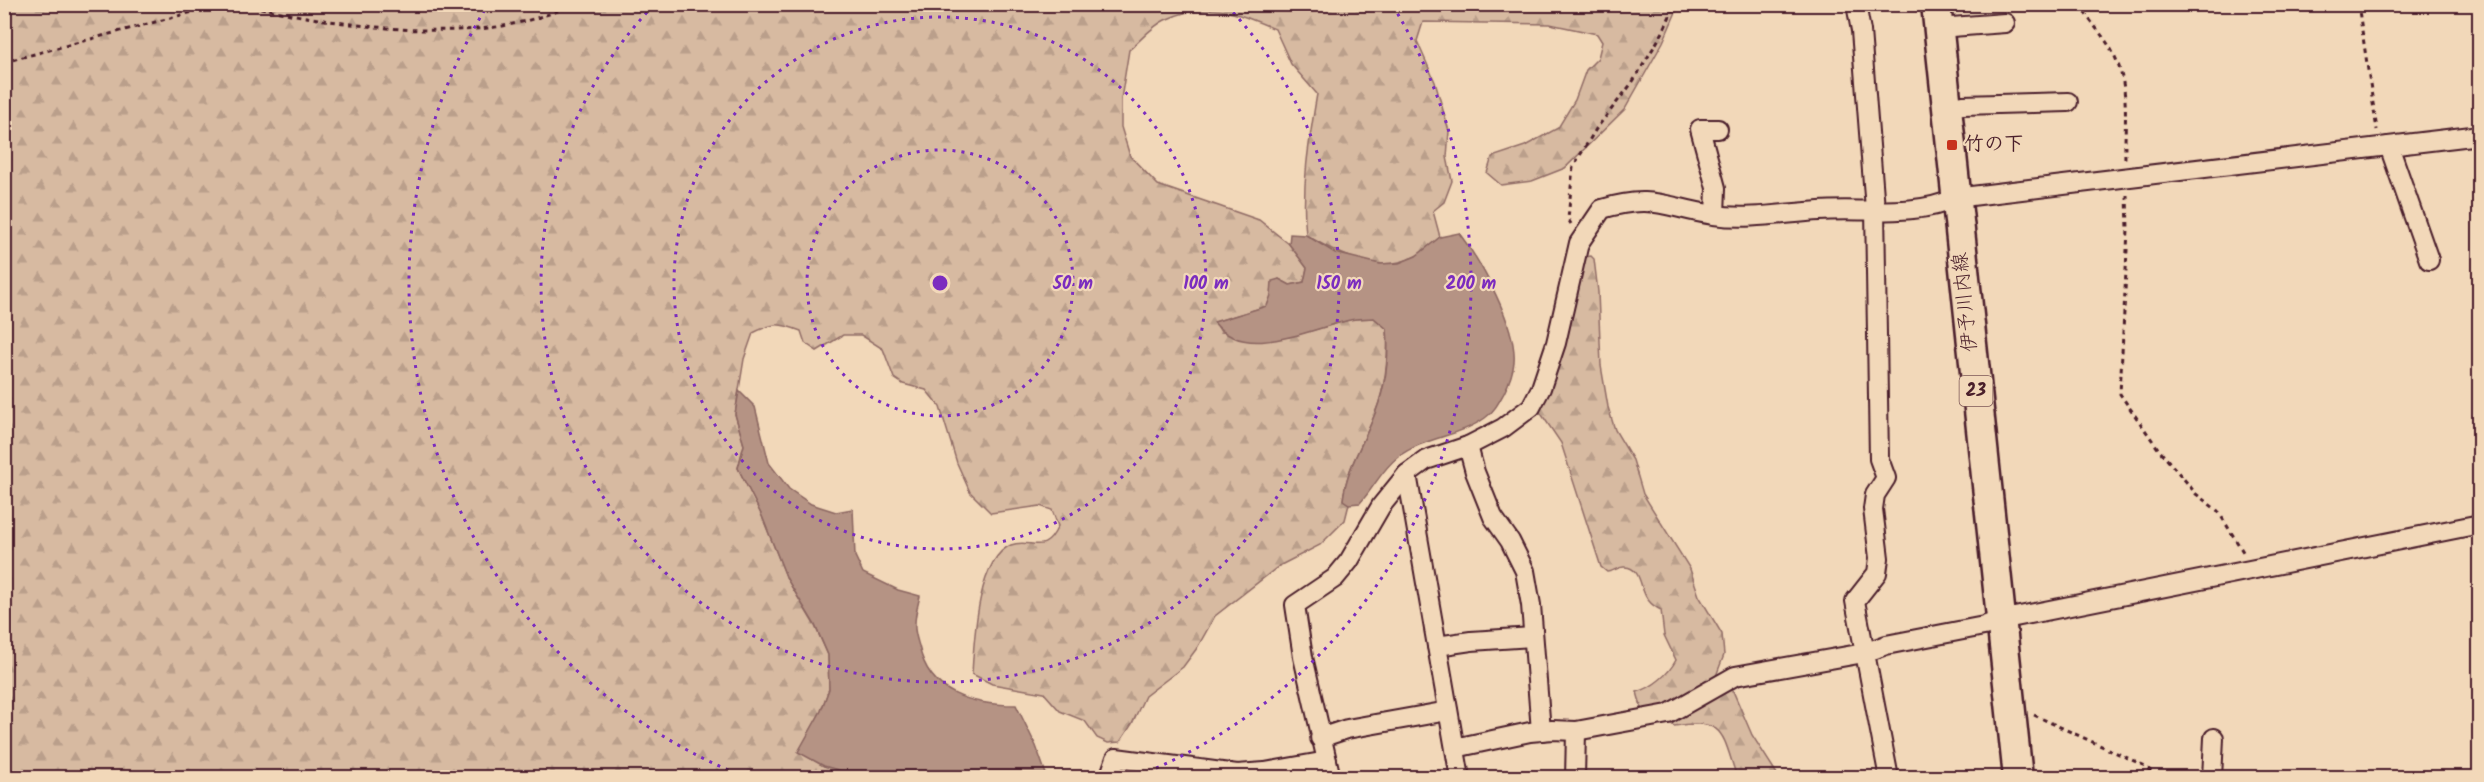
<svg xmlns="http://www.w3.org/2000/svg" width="2484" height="782" font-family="Kalam,'Klee One',sans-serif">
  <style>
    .forest { fill: url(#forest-firs); stroke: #906c66; stroke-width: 1.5 }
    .water { fill: #b59384; stroke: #8a6560; stroke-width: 1.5 }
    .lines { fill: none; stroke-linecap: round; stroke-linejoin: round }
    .minor-casing { stroke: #4a1f2b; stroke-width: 22 }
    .primary-casing { stroke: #4a1f2b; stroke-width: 33 }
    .path { stroke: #4a1f2b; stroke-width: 3; stroke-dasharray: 4.5 4.5; stroke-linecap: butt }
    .minor { stroke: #f2d8b9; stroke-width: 18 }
    .primary { stroke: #f2d8b9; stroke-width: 28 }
    .ring { fill: none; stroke: #7b2cbf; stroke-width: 3; stroke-dasharray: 3 6 }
    .poi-dot { fill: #c8321e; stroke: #f2d8b9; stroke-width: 2 }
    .labels { text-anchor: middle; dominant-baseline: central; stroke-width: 4.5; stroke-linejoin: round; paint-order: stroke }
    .shield { fill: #f2d8b9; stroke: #7c5656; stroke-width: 1.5 }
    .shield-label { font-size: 18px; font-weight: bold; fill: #4a1f2b }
    .poi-label { font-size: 20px; font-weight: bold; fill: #4a1f2b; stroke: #f2d8b9; text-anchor: start }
    .street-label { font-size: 20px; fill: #4a1f2b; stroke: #f2d8b9 }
    .centre { fill: #7b2cbf; stroke: #f2d8b9; stroke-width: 3 }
    .ring-label { font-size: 18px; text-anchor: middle; font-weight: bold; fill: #7b2cbf; stroke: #f2d8b9; stroke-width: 4.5; stroke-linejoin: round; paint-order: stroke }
  </style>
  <defs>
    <pattern id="forest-firs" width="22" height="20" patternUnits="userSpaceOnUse" patternTransform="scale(1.5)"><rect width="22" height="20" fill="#d7baa1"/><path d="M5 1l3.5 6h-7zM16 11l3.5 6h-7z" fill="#ba9f8b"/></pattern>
  </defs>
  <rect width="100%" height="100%" fill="#f2d8b9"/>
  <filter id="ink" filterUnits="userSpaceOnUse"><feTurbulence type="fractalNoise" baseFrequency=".0167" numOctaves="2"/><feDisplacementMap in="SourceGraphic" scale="12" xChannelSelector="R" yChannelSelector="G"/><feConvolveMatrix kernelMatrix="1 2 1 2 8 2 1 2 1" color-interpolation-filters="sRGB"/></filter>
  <g filter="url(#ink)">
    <g class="forest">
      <path d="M5 5H1679L1663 42 1625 109 1565 168 1532 181 1501 185 1487 173 1492 157 1525 146 1558 128 1575 100 1586 70 1598 58 1602 42 1597 34 1550 24 1423 22 1417 41 1435 82 1449 131 1447 157 1452 181 1444 202 1433 211 1440 237C1432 244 1424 252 1414 257 1378 275 1338 254 1306 235 1301 188 1309 141 1317 94L1291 64 1275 29C1235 12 1207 0 1165 20 1152 26 1141 40 1129 50L1121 99V127L1130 156 1158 185 1259 220 1289 244 1307 268 1304 282 1290 285 1279 279 1267 306 1215 322 1221 332 1289 337 1352 319 1374 318 1387 329C1389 362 1385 391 1372 421 1361 448 1346 470 1343 500L1349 504 1345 520 1320 545 1279 566 1215 616 1197 648 1183 667 1145 696 1132 724 1120 742 1108 743 1097 738 1085 721 1060 711 1044 693 992 684 972 674C974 642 977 559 1011 545 1031 537 1044 558 1058 526L1052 510 1040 506 991 513 970 492 957 463 940 407 926 390 903 384 894 378 883 349 861 335H843L817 351 805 343 801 331C779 323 774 322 753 333L744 359 735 414 744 445 738 468 762 516 787 579 815 626 828 655 829 689 821 711 799 752 824 766 845 772 851 777 5 778Z"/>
      <path d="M1591 256 1594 259 1598 292 1601 366 1608 407 1615 430 1633 460 1643 494 1690 569 1699 596 1722 634 1724 655 1716 676 1666 705 1642 710 1637 692C1652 688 1669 674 1676 660L1664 635 1661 610C1657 608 1652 605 1649 601 1639 591 1643 568 1625 567 1618 566 1614 572 1607 572L1601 567 1561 443 1538 409 1580 268 1585 257Z"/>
      <path d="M1728 690 1733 691 1752 735 1779 777H1737C1722 735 1726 717 1674 726L1670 723 1671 718Z"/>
    </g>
    <g class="water">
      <path d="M1459 233C1481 262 1517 326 1514 362 1513 373 1509 383 1504 393 1499 402 1494 412 1485 418 1459 437 1424 437 1398 457 1381 470 1374 488 1360 503L1349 504 1343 500C1346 470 1361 448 1372 421 1385 391 1390 362 1387 329L1374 318C1366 319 1358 318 1350 320 1311 328 1244 363 1214 322L1267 306 1271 295 1272 281 1279 279 1290 285 1304 282 1307 268 1289 244 1290 234 1306 235 1335 253 1380 264 1399 263 1416 256 1440 237Z"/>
      <path d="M739 391 755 407 769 463 789 489 811 504 836 512 853 509 855 556 863 573 898 590 920 596C918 605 915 614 915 624 914 631 917 639 919 646 929 695 973 705 1016 705L1036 746 1047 777H851L845 772 824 766 798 752 821 711 829 689 828 655 815 625 787 579 762 516 738 468 744 445 735 414Z"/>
    </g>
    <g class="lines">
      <g class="minor-casing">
        <g id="minor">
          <polyline points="1856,4 1861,31 1875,209 1879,459 1886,478 1875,495 1873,509 1879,558 1877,573 1855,601 1889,778"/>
          <polyline points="1938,28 2005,23"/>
          <polyline points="1946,108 1963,105 2068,102"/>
          <polyline points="2389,146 2429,260"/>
          <polyline points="1715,215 1716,188 1700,129 1718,129"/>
          <polyline points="1468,446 1475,472 1493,517 1510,541 1525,571 1531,605 1541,731"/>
          <polyline points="1407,474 1460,778"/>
          <polyline points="1437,646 1471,641 1533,637"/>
          <polyline points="1320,738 1347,729 1448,711"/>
          <polyline points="1455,748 1530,732 1552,730 1576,731 1668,714 1735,676 1864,653 1886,645 1984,626 2000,620 2480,524"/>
          <polyline points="1109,778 1116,758 1237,774 1265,772 1327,761"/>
          <path d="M1331 778 1303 657 1295 605 1335 578 1349 561 1381 506 1407 474 1426 460 1468 446 1503 428 1531 407 1541 388 1556 343 1579 243 1602 209C1653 193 1666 208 1714 215 1749 220 1785 213 1819 211 1861 208 1918 217 1955 198L2480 135"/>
          <polyline points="1575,778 1576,731"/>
          <polyline points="2212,778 2214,738"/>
        </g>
      </g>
      <g class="primary-casing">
        <polyline id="primary" points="1936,4 2018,778"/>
      </g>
      <g class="path">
        <path d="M243 4C323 22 407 36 488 28 518 25 548 15 576 4"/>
        <path d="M2080 4C2089 22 2103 34 2112 51 2131 85 2124 124 2125 161"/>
        <polyline points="2358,4 2377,130"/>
        <polyline points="4,62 223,4"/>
        <polyline points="2127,195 2128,229 2120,394 2159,450 2188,484 2196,494 2218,511 2245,555"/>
        <polyline points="1571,224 1568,219 1573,167 1596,129 1632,83 1663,32 1675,4"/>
        <polyline points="2034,715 2145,766 2158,778"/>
      </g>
      <use href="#minor" class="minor"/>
      <use href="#primary" class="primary"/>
    </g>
  </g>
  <g class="ring">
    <circle cx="940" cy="283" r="133"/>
    <circle cx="940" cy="283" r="266"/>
    <path d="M1227 6A399 399 0 1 1 653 6"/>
    <path d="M745 777A531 531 0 0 1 487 6M1393 6A531 531 0 0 1 1135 777"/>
  </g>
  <rect class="poi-dot" x="1946" y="139" width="12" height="12" rx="3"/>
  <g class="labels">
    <rect class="shield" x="1959.5" y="376" width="33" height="30" rx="4.5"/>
    <g class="shield-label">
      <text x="1976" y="391">23</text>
    </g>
    <g class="poi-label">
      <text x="1964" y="145">竹の下</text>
    </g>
    <g class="street-label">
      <text transform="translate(1966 302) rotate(-96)">伊予川内線</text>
    </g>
  </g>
  <circle cx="940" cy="283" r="9" class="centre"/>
  <g class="ring-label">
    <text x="1073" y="289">50 m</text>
    <text x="1206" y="289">100 m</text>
    <text x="1339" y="289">150 m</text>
    <text x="1471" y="289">200 m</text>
  </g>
  <rect width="2484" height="782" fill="none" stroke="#f2d8b9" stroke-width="24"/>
  <rect x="12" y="12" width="2460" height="758" fill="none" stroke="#4a1f2b" stroke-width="2" filter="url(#ink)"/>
</svg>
